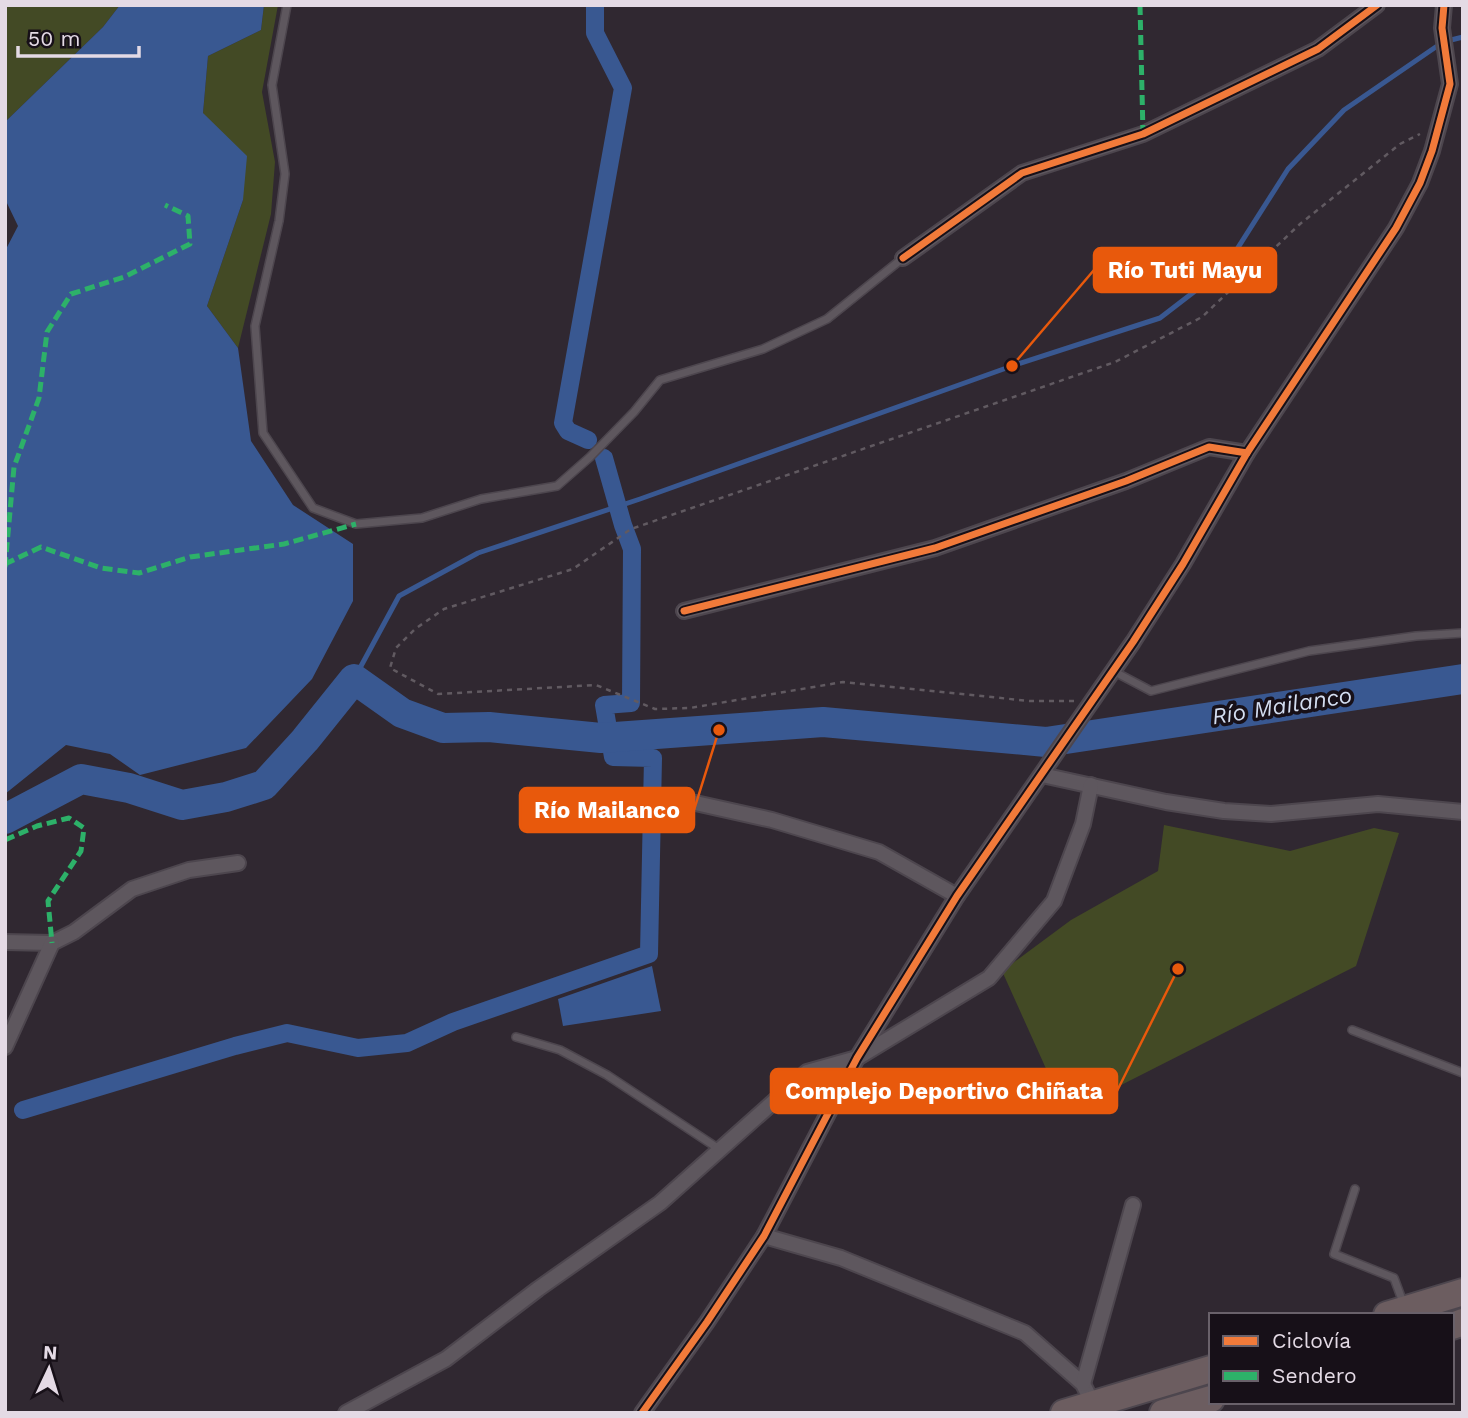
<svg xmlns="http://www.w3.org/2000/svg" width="1468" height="1418" font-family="'Work Sans',sans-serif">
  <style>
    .green { fill: #434a25 }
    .water { fill: #395891 }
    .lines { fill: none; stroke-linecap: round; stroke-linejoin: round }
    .stream { stroke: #395891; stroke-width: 5 }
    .canal { stroke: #395891; stroke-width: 18 }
    .river { stroke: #395891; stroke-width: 30 }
    .lane-casing { stroke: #4d464e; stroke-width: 10 }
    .street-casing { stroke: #4d464e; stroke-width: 18 }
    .highway-casing { stroke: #4d464e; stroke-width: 30 }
    .path { stroke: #615a61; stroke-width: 2.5; stroke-dasharray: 5 5; stroke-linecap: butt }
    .lane { stroke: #5e575e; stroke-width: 7 }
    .street { stroke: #5e575e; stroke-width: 14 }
    .highway { stroke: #6c5d60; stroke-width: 26 }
    .quiet { stroke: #2db169; stroke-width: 5; stroke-dasharray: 10 5; stroke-linecap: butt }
    .cycleway-casing { stroke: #171018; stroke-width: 11 }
    .cycleway { stroke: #f17a3a; stroke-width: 7 }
    .labels { text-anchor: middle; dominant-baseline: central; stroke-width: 7; stroke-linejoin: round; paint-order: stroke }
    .water-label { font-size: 23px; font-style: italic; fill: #d3ddf0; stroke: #171018 }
    .leader { fill: none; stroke: #e8590c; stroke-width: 2.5 }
    .callout-dot { fill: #e8590c; stroke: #171018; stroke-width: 2.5 }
    .callout { fill: #e8590c; stroke: #e8590c; stroke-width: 2.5 }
    .callout-label { font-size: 23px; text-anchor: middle; font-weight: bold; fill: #fff }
  </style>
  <rect width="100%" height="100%" fill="#302831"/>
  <g class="green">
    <polygon points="5,5 120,5 103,27 5,122"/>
    <polygon points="264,5 278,5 262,92 275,162 271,214 238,348 207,306 243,200 203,113 208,56 261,30"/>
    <polygon points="1164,825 1290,851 1374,828 1399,833 1356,966 1066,1113 1002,971 1071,920 1158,871"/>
  </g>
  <g class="water">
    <polygon points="120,5 264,5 261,30 208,56 203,113 247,156 243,200 207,306 238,348 251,441 293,505 353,544 353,601 312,679 246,748 140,775 110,754 66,745 5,794 5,251 18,226 5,199 5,122 103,27"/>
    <polygon points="652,966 661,1011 563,1026 558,999"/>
  </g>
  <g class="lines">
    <polyline class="stream" points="354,679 399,596 478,553 640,499 1012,366 1160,318 1225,268 1288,169 1344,110 1443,42 1463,37"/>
    <g class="canal">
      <polyline points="588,440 568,431 563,423 623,88 595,33 595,5"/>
      <polyline points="23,1110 235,1046 287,1033 358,1048 407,1043 453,1022 649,954 653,758 613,757 604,705 631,703 632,549 623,525 604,458"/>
    </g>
    <polyline class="river" points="5,819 81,779 129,788 182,805 226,797 264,785 305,740 354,679 402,713 443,728 489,727 601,738 823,722 1046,742 1463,679"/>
    <g class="lane-casing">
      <g id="lane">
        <polyline points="287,5 272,85 285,174 279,221 255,326 263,433 313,508 356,524 422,518 481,499 557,486 590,457 634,412 660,380 763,349 827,319 903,258"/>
        <polyline points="1113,671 1151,691 1309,651 1416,636 1463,633"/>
        <polyline points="1352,1030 1463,1073"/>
        <polyline points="516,1037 560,1050 607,1075 719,1149"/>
        <polyline points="1355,1189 1334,1254 1394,1278 1404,1305"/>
      </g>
    </g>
    <g class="street-casing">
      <g id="street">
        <polyline points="903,258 1022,173 1143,134 1318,49 1377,5"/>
        <polyline points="684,611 935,548 1126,481 1209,447 1247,453"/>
        <polyline points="1042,775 1166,802 1224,811 1271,814 1378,804 1463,812"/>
        <polyline points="673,798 772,820 879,852 957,896"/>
        <polyline points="5,942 52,943 74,932 132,889 189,870 238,863"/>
        <polyline points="5,1047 52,943"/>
        <polyline points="764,1236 841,1258 1025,1333 1083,1384 1093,1404"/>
        <polyline points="1083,1384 1133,1205"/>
        <polyline points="346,1413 446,1359 538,1289 660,1203 807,1072 857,1058 989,978 1054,901 1083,824 1091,785"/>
        <polyline points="642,1413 707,1322 764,1236 857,1058 957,896 1133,642 1183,564 1247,453 1396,228 1420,183 1432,151 1450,84 1442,28 1444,5"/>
      </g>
    </g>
    <g class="highway-casing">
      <g id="highway">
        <polyline points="1387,1315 1463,1292"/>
        <polyline points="1452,1326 1463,1322"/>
        <polyline points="1064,1413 1211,1369"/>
        <polyline points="1163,1413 1211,1399"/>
      </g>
    </g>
    <polyline class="path" points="1074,701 1030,701 843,682 690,708 655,709 596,685 438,694 390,668 396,648 415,629 444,609 573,569 631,529 1115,362 1202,317 1300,224 1400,144 1420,134"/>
    <use href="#lane" class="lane"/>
    <use href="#street" class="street"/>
    <use href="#highway" class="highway"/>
    <g class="quiet">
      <polyline points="1140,5 1143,134"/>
      <polyline points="5,564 41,547 101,568 139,573 190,557 284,544 356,524"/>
      <polyline points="5,567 14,467 39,398 47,332 71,294 124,277 190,244 188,216 165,205"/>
      <polyline points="5,840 37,826 69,818 84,828 81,851 48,901 52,943"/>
    </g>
    <g class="cycleway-casing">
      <g id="cycleway">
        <polyline points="903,258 1022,173 1143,134 1318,49 1377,5"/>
        <polyline points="684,611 935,548 1126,481 1209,447 1247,453"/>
        <polyline points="642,1413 707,1322 764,1236 857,1058 957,896 1133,642 1183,564 1247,453 1396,228 1420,183 1432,151 1450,84 1442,28 1444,5"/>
      </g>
    </g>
    <use href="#cycleway" class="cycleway"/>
  </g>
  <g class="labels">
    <g class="water-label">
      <text transform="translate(1282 706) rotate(-9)">Río Mailanco</text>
    </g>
  </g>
  <path class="leader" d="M1012 366L1094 270M719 730L694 810M1178 969L1117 1091"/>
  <g class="callout-dot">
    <circle cx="1012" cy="366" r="7"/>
    <circle cx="719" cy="730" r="7"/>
    <circle cx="1178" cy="969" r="7"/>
  </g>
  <g class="callout">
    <rect x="1094" y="248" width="182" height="44" rx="7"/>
    <rect x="520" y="788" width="174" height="44" rx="7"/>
    <rect x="771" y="1069" width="346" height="44" rx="7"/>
  </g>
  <g class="callout-label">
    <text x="1185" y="278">Río Tuti Mayu</text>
    <text x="607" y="818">Río Mailanco</text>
    <text x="944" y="1099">Complejo Deportivo Chiñata</text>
  </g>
  <rect width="1468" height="1418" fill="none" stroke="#e4dae5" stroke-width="14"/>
  <rect x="1209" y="1313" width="245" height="91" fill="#171018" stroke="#69616a" stroke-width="2"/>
  <rect x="1223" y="1336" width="35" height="10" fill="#f17a3a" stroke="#69616a" stroke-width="2"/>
  <text x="1272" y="1348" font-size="21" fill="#e4dae5">Ciclovía</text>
  <rect x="1223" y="1371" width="35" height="10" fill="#2db169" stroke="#69616a" stroke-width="2"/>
  <text x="1272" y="1383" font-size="21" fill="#e4dae5">Sendero</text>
  <g transform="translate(49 1369) rotate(4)" stroke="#171018" stroke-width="5" paint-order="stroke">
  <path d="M0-5L12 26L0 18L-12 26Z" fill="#e4dae5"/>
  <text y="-10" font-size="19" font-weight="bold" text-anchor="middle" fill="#e4dae5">N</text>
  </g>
  <path d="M18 46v10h121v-10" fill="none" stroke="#e4dae5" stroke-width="3.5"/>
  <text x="28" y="46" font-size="21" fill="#e4dae5" stroke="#171018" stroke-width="5" paint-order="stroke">50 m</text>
</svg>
